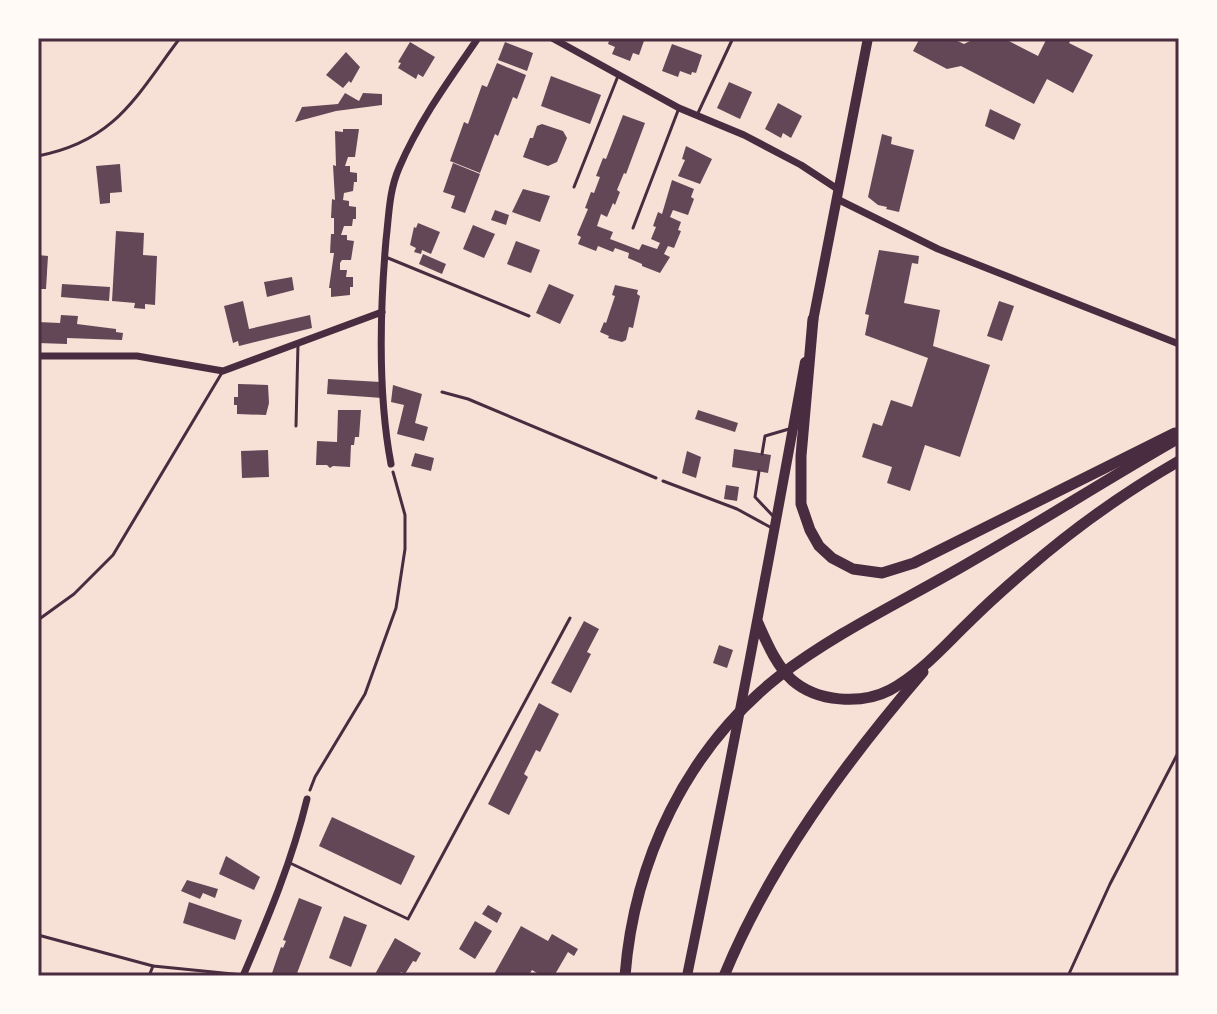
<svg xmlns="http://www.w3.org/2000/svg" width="1217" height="1014" font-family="'Golos Text',sans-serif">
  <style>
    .building { fill: #644757 }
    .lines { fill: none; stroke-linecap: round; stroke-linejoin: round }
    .path { stroke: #4a2c40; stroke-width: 3 }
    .service { stroke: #4a2c40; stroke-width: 3 }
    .minor { stroke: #4a2c40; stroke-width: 7 }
    .secondary { stroke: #4a2c40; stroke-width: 10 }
    .trunk { stroke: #4a2c40; stroke-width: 11 }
    .neatline { fill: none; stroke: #4a2c40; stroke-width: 3 }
  </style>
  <rect width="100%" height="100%" fill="#f7e1d7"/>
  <g class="building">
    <polygon points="610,38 645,38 639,55 633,53 630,61 612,54 615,47 608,44"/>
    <polygon points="920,38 951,38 964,44 976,38 1003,38 1038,56 1047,38 1072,38 1069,43 1093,55 1073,93 1047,79 1034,104 961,66 947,69 913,51"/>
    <polygon points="410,42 435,57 423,77 418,74 416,79 398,68 401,63 398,62"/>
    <polygon points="505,42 533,53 527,71 498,60"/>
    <polygon points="672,44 702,55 696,73 692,72 691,75 680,71 678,77 662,71"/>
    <polygon points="346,52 360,67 351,83 349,81 343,88 326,75"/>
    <polygon points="497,63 526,75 517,99 513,97 498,136 495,134 480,173 450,161 464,122 468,124 482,85 487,87"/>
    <polygon points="551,76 601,95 590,124 541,106"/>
    <polygon points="729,82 752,92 740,119 717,108"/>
    <polygon points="345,93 359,101 363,93 382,94 382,105 336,111 295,122 302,107 338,104"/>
    <polygon points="778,103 802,116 791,138 783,133 781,138 765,129"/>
    <polygon points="990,109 1021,124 1014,140 985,126"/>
    <polygon points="623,115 645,123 626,174 624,173 617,190 620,192 615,205 613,203 607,217 601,214 597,226 613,232 610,239 639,250 642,244 657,249 660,243 651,239 656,227 653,226 658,212 662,214 672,180 694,189 691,197 694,199 688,215 673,210 670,217 681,222 678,230 681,231 674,248 668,246 664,254 670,257 660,273 642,266 642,264 628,258 629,253 615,248 613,252 598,246 596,251 578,244 581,237 577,235 588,209 585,208 591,192 594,193 600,177 596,176 603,158 606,159"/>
    <polygon points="542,124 563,131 567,138 557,162 548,166 523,157 530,138 533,138 537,126"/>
    <polygon points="343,129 359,129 355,157 348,157 345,166 350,166 350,172 357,173 357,182 354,182 353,191 344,193 343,200 349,201 349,206 356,207 356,219 353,219 352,226 344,226 341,235 347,235 347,240 354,241 351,260 342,260 340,263 340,270 347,270 346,277 353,277 353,287 350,287 350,295 331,297 331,288 329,288 334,253 330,253 331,234 334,234 334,218 331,218 332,199 335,200 333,165 336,166 335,131 343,132"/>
    <polygon points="882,134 892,137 891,144 914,150 899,212 886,209 887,207 878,205 868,197"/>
    <polygon points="686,146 712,159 700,184 678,176 685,160 682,159"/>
    <polygon points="453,163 480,174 465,213 451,208 455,196 443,192"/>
    <polygon points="120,164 122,192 110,193 110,203 100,204 96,166"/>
    <polygon points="523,189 550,196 540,222 512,212"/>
    <polygon points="495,210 509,215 506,225 491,220"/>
    <polygon points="418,223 440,232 431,254 422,250 421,254 414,252 416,248 410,245 414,227 416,228"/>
    <polygon points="473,225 495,234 484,258 463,249"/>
    <polygon points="116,231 144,233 143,255 157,256 155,305 145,304 145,309 134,308 135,303 112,301"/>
    <polygon points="516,241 540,250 531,273 507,264"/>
    <polygon points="879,250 919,256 918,264 912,263 904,303 940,310 933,346 990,365 960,457 925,445 910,491 887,483 892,467 862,457 873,423 882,426 891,400 912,407 928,358 865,335 869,315 865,314"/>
    <polygon points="423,254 446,264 442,274 419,264"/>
    <polygon points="38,255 48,256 46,289 38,289"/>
    <polygon points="292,277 294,290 267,297 264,282"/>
    <polygon points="62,284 110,287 109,301 61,297"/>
    <polygon points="549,284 574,295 560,324 536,313"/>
    <polygon points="615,285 638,290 637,294 640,296 633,328 629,327 626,340 622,342 608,338 609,336 600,332 604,322 606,323 615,296 612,295"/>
    <polygon points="243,301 249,329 310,315 312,328 239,346 238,341 233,343 224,306"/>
    <polygon points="999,301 1014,306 1002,341 987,336"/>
    <polygon points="61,315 78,316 77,324 116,329 116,332 123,333 122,340 67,338 67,344 38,343 38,322 60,323"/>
    <polygon points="328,379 381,382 382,398 327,394"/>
    <polygon points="238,384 268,385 269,403 266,415 237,414 237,405 234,405 234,397 238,397"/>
    <polygon points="393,385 422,394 415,423 428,427 424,441 397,434 404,405 391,402"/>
    <polygon points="338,410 361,410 359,437 355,437 354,445 351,445 350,467 333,466 330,468 327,465 316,465 317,441 337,442"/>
    <polygon points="698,410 738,423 735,432 695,419"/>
    <polygon points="734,449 771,455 768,473 732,467"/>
    <polygon points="268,450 269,477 242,478 241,451"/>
    <polygon points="687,451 701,457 696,478 682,473"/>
    <polygon points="415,453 434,458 431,471 411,466"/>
    <polygon points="726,485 739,487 737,501 724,499"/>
    <polygon points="584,621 599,629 587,652 591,654 571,693 551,683"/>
    <polygon points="719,645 733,650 727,668 713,663"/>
    <polygon points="539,703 559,714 540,752 536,750 524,774 528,777 509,815 488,804"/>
    <polygon points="332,817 415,856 401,885 319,846"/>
    <polygon points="226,856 260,877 254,890 219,874"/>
    <polygon points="187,880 218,889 215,898 203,893 200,899 181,891"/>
    <polygon points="299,898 322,907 296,976 271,976 281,947 283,948 286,941 283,940"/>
    <polygon points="189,902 242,920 235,940 183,923"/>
    <polygon points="488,905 502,913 497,923 482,914"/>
    <polygon points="344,916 367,925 351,967 329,958"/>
    <polygon points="475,921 492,931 475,959 459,949"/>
    <polygon points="521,926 548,941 552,934 578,949 574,956 568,952 554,976 542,976 532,970 528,976 493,976"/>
    <polygon points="395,938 421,953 416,962 413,961 405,974 401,972 399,976 374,976"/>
  </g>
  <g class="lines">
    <g class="path">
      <polyline points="442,392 468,399 656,478"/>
      <polyline points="310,790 315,777 365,694 396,608 405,549 405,515 393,472"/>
      <polyline points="1068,976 1110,884 1179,751"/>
    </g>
    <g class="service">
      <polyline points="698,113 733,38"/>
      <path d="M38 156C116 141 136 96 180 38"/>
      <polyline points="574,187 618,76"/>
      <polyline points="633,228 679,108"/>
      <polyline points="388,258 529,316"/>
      <polyline points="296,426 298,344"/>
      <polyline points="762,454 765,436 789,429"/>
      <polyline points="759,471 755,497 773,516"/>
      <polyline points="663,481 737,509 770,527"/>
      <polyline points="38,620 74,594 113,555 223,371"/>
      <polyline points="290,863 408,919 570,618"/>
      <polyline points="38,935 153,966 243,975"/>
      <polyline points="149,976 153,966"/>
    </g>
    <g class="minor">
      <polyline points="552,38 679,108 744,135 801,165 839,190"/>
      <polyline points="1177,38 1179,39"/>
      <polyline points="837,199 938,249 1179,344"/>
      <polyline points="38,356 137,356 223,371 382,312"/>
      <path d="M391 464C378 395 380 310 386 240 389 215 389 191 399 168 419 121 449 80 478 38"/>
      <path d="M243 976C268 918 292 861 307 799"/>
    </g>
    <g class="secondary">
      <polyline points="812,326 868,38"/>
      <path d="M687 976C729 772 768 567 805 362"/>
    </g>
    <g class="trunk">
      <polyline points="813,319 801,456 801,504 810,530 819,546 832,558 853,569 882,573 914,563 1175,433"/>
      <path d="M758 623C767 643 776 665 792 680 817 702 861 705 890 690 920 674 944 646 968 623 987 604 1006 587 1026 570 1073 529 1125 492 1179 461"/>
      <path d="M625 976C634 861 686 750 778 677 835 633 903 601 965 565 1037 524 1107 479 1179 438"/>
      <path d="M724 976C770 864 845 763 923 672"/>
    </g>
  </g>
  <rect width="1217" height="1014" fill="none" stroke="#fffaf5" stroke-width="80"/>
  <rect x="40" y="40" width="1137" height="934" class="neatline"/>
</svg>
